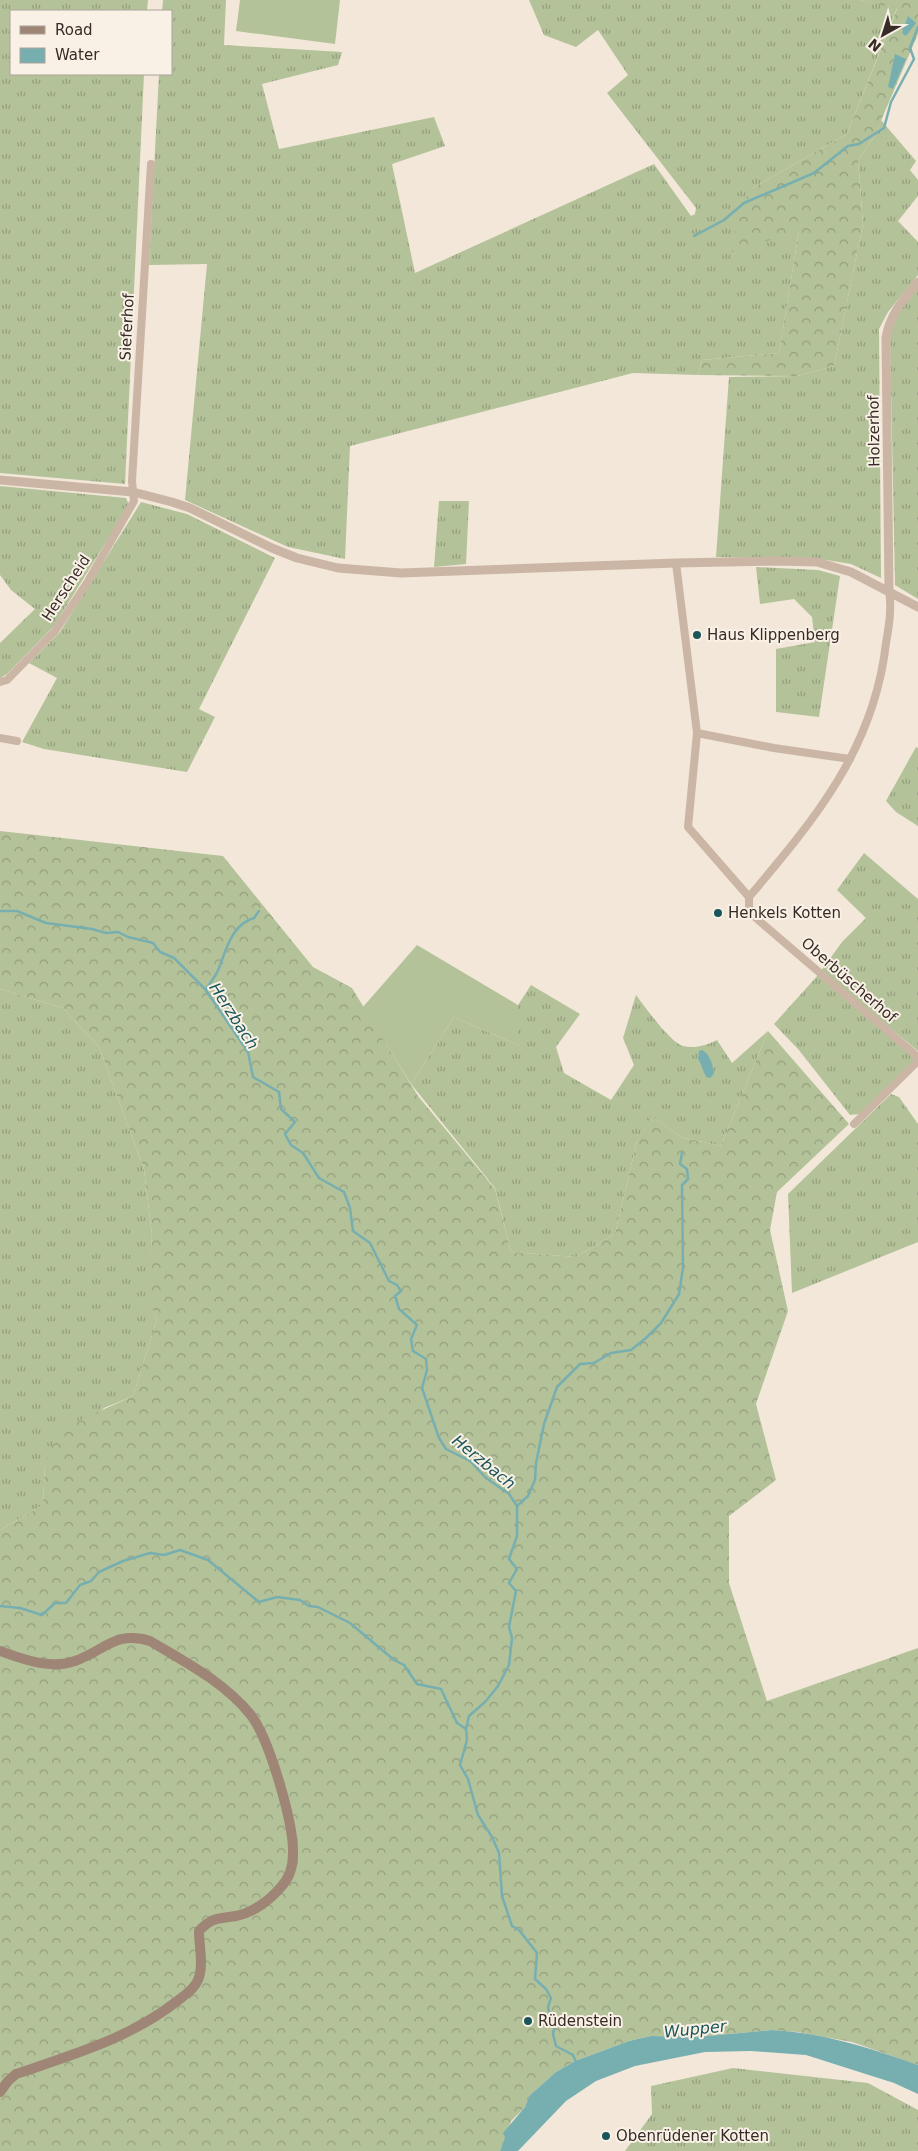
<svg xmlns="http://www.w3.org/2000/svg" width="918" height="2151" font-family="'DejaVu Sans',sans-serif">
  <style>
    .grass { fill: url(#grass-tufts) }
    .forest { fill: url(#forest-crowns) }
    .garden { fill: #b4c299 }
    .water { fill: #77afb1 }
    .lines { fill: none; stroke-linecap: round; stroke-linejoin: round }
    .stream { stroke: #77afb1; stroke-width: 2.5 }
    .minor { stroke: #cbb6a5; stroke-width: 8 }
    .tertiary { stroke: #cbb6a5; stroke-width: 9 }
    .secondary { stroke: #9f8576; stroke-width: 10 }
    .poi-dot { fill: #1a565a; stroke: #faf1e6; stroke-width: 2 }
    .labels { text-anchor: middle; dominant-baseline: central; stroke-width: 4; stroke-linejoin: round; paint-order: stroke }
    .street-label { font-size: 15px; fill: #362b26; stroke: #faf1e6 }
    .poi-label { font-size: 15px; fill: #362b26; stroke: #faf1e6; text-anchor: start }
    .water-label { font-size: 16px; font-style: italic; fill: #1a565a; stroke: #faf1e6 }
  </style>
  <defs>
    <pattern id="grass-tufts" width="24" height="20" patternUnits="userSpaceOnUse" patternTransform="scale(1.25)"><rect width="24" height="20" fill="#b4c299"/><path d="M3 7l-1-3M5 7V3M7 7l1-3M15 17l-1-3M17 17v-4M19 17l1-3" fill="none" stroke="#939e7d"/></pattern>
    <pattern id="forest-crowns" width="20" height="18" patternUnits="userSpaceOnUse" patternTransform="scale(1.25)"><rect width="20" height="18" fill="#b4c299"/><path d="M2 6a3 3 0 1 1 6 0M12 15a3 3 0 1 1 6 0" fill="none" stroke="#939e7d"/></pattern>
  </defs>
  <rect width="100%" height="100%" fill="#f3e7d9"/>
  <g class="grass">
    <polygon points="0,0 148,0 147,11 11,11 11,74 144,74 125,484 0,473"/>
    <polygon points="163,0 226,0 224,45 342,52 338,65 262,84 279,149 434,117 445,146 392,164 415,273 654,164 691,216 695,214 696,208 607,93 628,75 598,30 576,47 544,35 529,0 861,0 897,8 847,134 751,189 799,231 779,353 702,360 698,375 633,373 350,446 345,559 288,547 185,500 207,264 149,265 159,74 171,74 171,11 162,11"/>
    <polygon points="881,120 916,161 910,170 918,180 918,196 898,221 918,242 918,275 888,312 879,329 881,578 851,564 820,559 716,557 729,377 797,376 834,366 863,224 858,160 874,137"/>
    <polygon points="918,288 918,599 895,585 890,334 897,314"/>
    <polygon points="0,486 126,498 129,505 54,626 7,674 0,678 0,643 35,609 11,590 0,575"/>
    <polygon points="439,501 469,501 466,564 434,567"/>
    <polygon points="141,502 187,514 275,558 199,709 215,717 187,772 44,749 22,742 57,678 29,663 60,632"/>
    <polygon points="756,567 818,570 840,576 819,717 776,712 776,649 815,642 812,617 794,599 760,604"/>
    <polygon points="916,747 918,748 918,826 896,812 886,801"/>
    <polygon points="864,853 918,899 918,1051 821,971 842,942 866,918 837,890"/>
    <polygon points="819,974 918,1059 860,1114 850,1115 798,1049 774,1024"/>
    <path d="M531 985 580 1014 556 1047 564 1073 611 1100 634 1065 623 1038 636 995C645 1007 670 1042 683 1046 696 1049 706 1045 717 1040L732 1063 768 1031 721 1146 681 1137 652 1117 637 1141 615 1234 576 1257 511 1252 495 1188 411 1084 454 1017 518 1045V1005Z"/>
    <polygon points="0,989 63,1008 99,1047 144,1169 152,1235 148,1296 157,1319 133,1396 104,1408 45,1465 43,1505 0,1530"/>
    <polygon points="891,1094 899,1097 918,1124 918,1242 792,1293 788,1194"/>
    <polygon points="733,2068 868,2083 918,2110 918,2151 625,2151 652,2114 651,2086"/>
  </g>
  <g class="forest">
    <polygon points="861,0 918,0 918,34 874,137 858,160 863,224 834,366 797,376 698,375 702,360 779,353 799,231 732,252 738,213 751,189 847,134 897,9"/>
    <polygon points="0,831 223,856 313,967 352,988 418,1096 495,1189 511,1252 576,1257 615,1234 637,1141 651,1116 681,1137 721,1146 768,1031 849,1124 777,1192 770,1230 788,1311 756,1404 776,1480 729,1516 729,1583 767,1701 918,1648 918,2065 852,2042 797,2032 772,2030 697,2037 651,2036 629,2041 575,2061 556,2072 529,2096 525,2107 511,2121 500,2151 0,2151 0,1530 43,1505 45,1465 58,1430 133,1396 157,1319 147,1296 152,1235 144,1169 99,1047 63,1008 0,989"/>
  </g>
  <g class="garden">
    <polygon points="240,0 340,0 335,44 236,31"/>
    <polygon points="417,945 518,1005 518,1045 454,1017 411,1084 363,1007"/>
  </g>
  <g class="water">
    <polygon points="908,16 916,23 906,36 902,33"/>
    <polygon points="895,54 906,59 893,89 888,87"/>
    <path d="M702 1050C710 1054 713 1065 714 1074L710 1078 706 1077 698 1058 699 1051Z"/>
    <path d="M772 2030C824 2033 870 2048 918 2065V2094L894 2083 806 2055 751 2051 705 2052 635 2066 596 2081 566 2101 518 2151H500L505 2137 503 2133 525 2107 529 2096 556 2072 575 2061 629 2041 651 2036 697 2037Z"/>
  </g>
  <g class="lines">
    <g class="stream">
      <polyline points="694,236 724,220 744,203 814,173 848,146 859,144 884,128 891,102 914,59 910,48 918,27"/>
      <polyline points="0,911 17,911 46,923 92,929 106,933 118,932 128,937 153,943 160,952 174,958 205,989 248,1052 253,1077 279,1092 281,1109 295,1122 285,1134 291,1145 303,1153 319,1178 344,1192 350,1208 353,1231 370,1243 389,1281 397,1285 401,1291 395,1296 399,1309 417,1325 411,1339 413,1351 426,1359 427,1370 422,1388 439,1438 446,1449 470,1461 486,1478 509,1494 517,1506 517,1536 509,1559 517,1569 509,1583 516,1591 509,1627 512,1638 509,1665 498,1686 485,1702 469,1716 466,1729 467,1740 460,1765 468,1779 478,1815 492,1837 499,1853 502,1896 512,1926 519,1930 537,1953 535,1979 546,1989 551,1998 548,2007 550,2017 556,2022 553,2034 556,2046 573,2055 577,2064"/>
      <path d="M206 989C210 983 216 976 219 968 226 950 232 924 254 918L259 911"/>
      <polyline points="517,1506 528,1496 535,1480 536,1463 544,1424 557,1387 580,1364 594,1363 611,1353 631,1350 646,1338 661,1323 679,1294 683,1268 682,1185 688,1179 687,1169 680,1164 682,1153"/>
      <polyline points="0,1606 20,1608 42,1615 55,1603 66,1603 80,1585 91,1581 99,1572 123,1561 150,1553 164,1555 180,1550 208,1560 259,1602 277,1597 300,1600 309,1606 318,1607 350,1623 394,1660 404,1665 417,1684 441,1689 457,1723 466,1729"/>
    </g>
    <g class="minor">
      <polyline points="676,563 697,733 688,827 749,897 749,907 756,918 918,1057"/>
      <polyline points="0,682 7,680 55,631 87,583 134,501 132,481 151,164"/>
      <polyline points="697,733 774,748 850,759"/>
      <polyline points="0,738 17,741"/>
      <path d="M749 897C815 819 874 749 886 643 889 626 892 608 889 590"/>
      <polyline points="854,1124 918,1061"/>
    </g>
    <g class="tertiary">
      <polyline points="0,480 133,492 172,502 190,508 272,548 297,558 338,568 401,573 676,563 779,561 817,562 851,572 918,607"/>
      <path d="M889 590 886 338C890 314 903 300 918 282"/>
    </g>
    <path class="secondary" d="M0 1651C23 1659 50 1670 75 1661 104 1651 116 1630 150 1641 185 1662 224 1682 250 1714 269 1737 294 1824 293 1854 293 1867 289 1879 280 1888 269 1901 252 1913 236 1916 218 1919 212 1917 199 1931 199 1946 204 1966 198 1980 194 1990 184 1995 176 2002 128 2039 72 2055 16 2074L8 2081 0 2092"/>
  </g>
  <g class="poi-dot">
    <circle cx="697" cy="635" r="5"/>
    <circle cx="718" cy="913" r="5"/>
    <circle cx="528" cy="2021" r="5"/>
    <circle cx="606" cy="2136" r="5"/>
  </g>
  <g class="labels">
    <g class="street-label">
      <text transform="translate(127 327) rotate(-87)">Sieferhof</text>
      <text transform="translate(874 431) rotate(-91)">Holzerhof</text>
      <text transform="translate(66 588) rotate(-57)">Herscheid</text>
      <text transform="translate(849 980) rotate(41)">Oberbüscherhof</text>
    </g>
    <g class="poi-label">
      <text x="707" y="635">Haus Klippenberg</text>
      <text x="728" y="913">Henkels Kotten</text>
      <text x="538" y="2021">Rüdenstein</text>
      <text x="616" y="2136">Obenrüdener Kotten</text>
    </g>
    <g class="water-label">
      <text transform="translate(234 1016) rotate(57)">Herzbach</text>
      <text transform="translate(484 1462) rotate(39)">Herzbach</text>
      <text transform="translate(695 2029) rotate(-6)">Wupper</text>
    </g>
  </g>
  <rect x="10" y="10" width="162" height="65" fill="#faf1e6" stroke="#aca299"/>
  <rect x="20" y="26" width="25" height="8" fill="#9f8576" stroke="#aca299"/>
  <text x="55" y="35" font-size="15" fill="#362b26">Road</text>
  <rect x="20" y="48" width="25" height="15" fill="#77afb1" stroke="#aca299"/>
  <text x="55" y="60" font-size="15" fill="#362b26">Water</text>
  <g transform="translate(883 35) rotate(219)" stroke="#faf1e6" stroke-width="4" paint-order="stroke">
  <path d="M0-4L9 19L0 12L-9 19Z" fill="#362b26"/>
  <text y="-8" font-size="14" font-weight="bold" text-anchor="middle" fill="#362b26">N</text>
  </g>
</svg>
